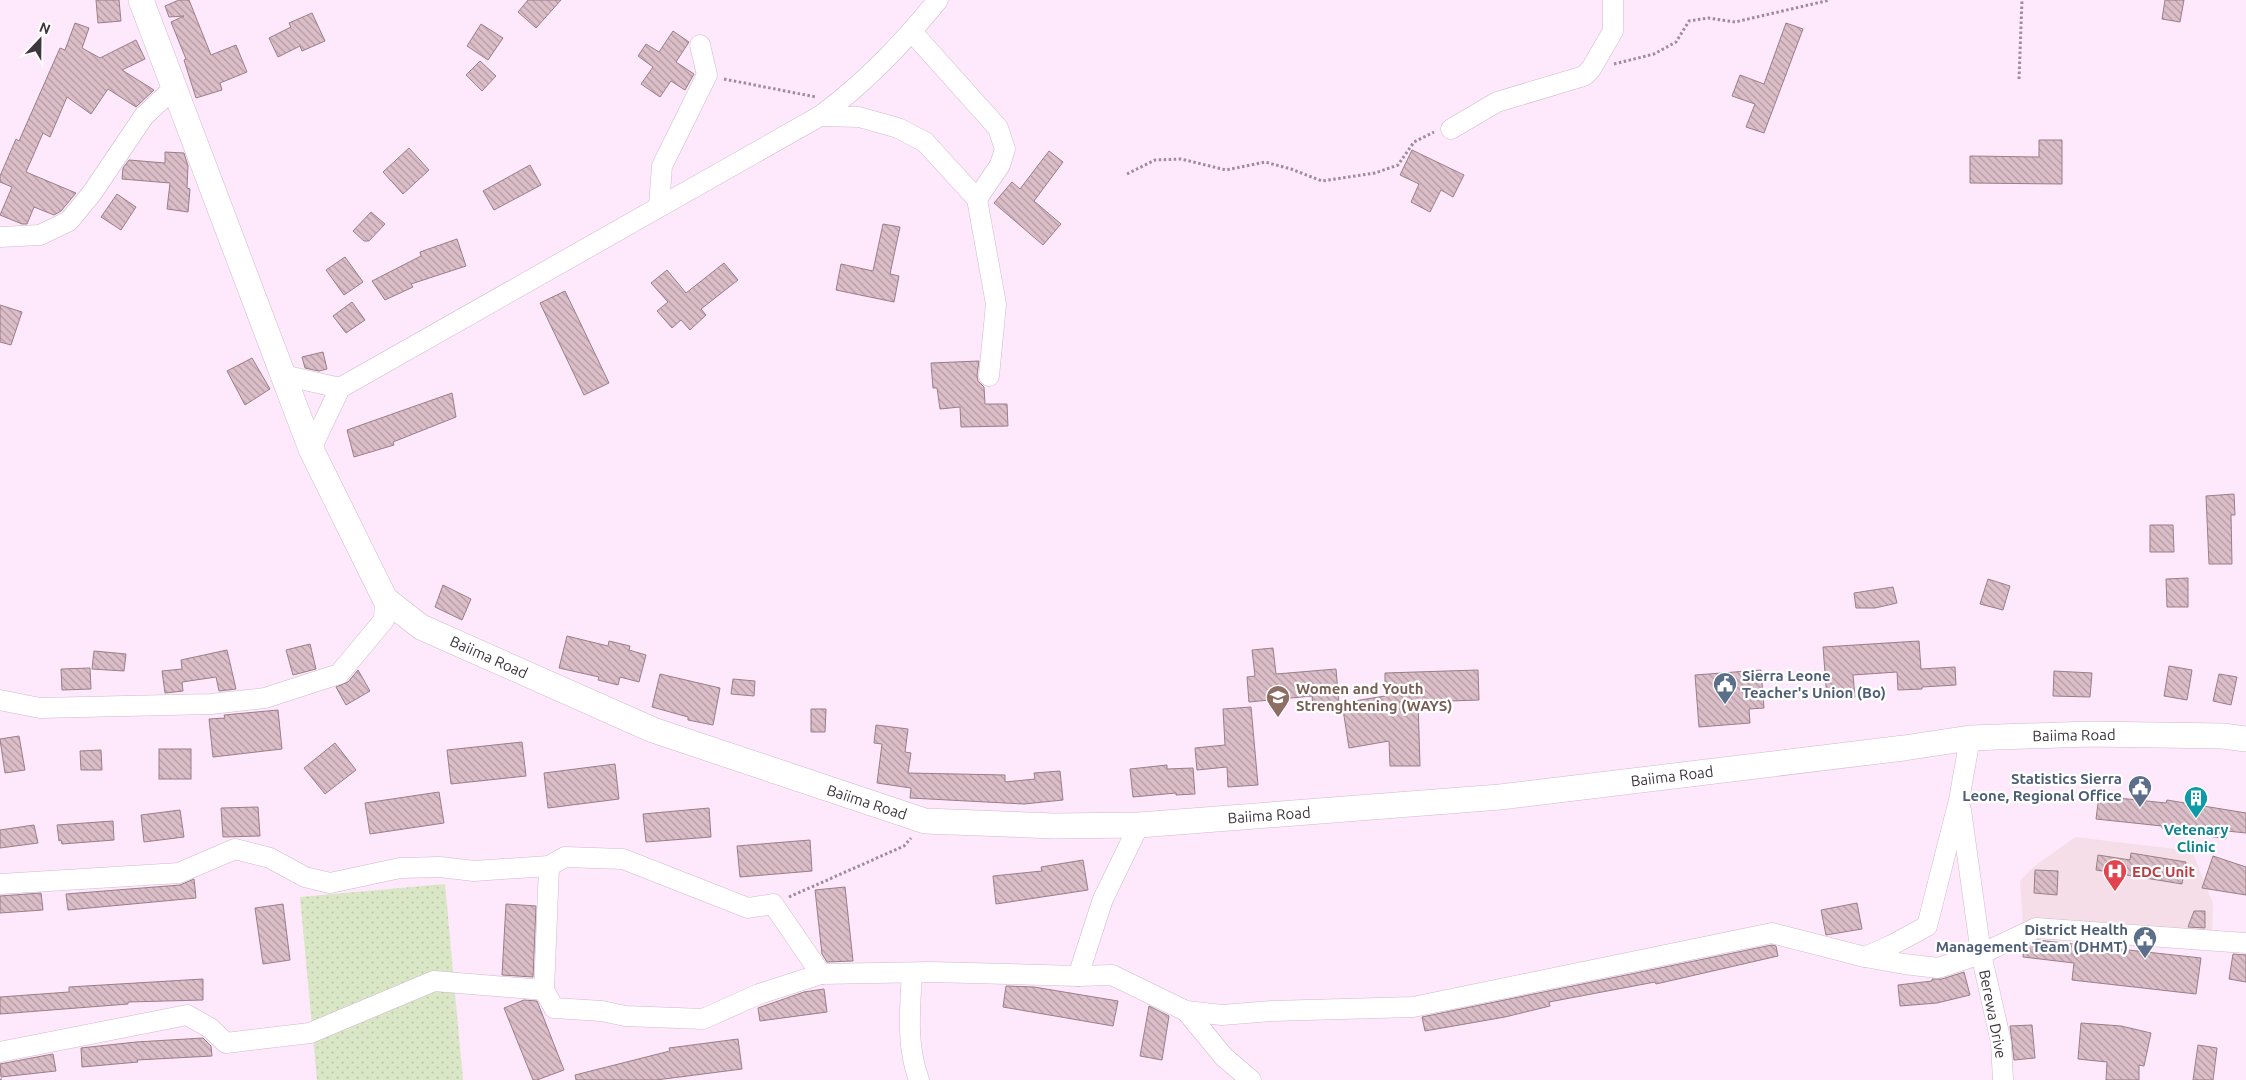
<svg xmlns="http://www.w3.org/2000/svg" width="2246" height="1080" font-family="Ubuntu,sans-serif">
  <style>
    .medical { fill: #f6dee9 }
    .park { fill: url(#park-dots) }
    .building { fill: url(#building-back-hatch); stroke: #9a7f88 }
    .lines { fill: none; stroke-linecap: round; stroke-linejoin: round }
    .minor-casing { stroke: #cfbacd; stroke-width: 21 }
    .tertiary-casing { stroke: #cfbacd; stroke-width: 26 }
    .path { stroke: #9c8d9a; stroke-width: 3; stroke-dasharray: 2.5 2.5; stroke-linecap: butt }
    .minor { stroke: #fff; stroke-width: 20 }
    .tertiary { stroke: #fff; stroke-width: 25 }
    .labels { text-anchor: middle; dominant-baseline: central; stroke-width: 4.5; stroke-linejoin: round; paint-order: stroke }
    .street-label { font-size: 15px; fill: #3e363d; stroke: #fff }
    .service-label { font-size: 15px; font-weight: bold; fill: #4e5e75; stroke: #fff; text-anchor: end }
    .education-label { font-size: 15px; font-weight: bold; fill: #785e54; stroke: #fff; text-anchor: start }
    .culture-label { font-size: 15px; font-weight: bold; fill: #0d838f; stroke: #fff }
    .health-label { font-size: 15px; font-weight: bold; fill: #be3a42; stroke: #fff; text-anchor: start }
  </style>
  <defs>
    <pattern id="park-dots" width="8" height="8" patternUnits="userSpaceOnUse" patternTransform="scale(1.25)"><rect width="8" height="8" fill="#dae7c6"/><path d="M2 2h.1M6 6h.1" fill="none" stroke="#bcc7ab" stroke-width="1.8" stroke-linecap="round"/></pattern>
    <pattern id="building-back-hatch" width="6" height="6" patternUnits="userSpaceOnUse" patternTransform="scale(1.25)"><rect width="6" height="6" fill="#dbbec7"/><path d="M-1 5l2 2M0 0l6 6M5-1l2 2" fill="none" stroke="#b39ba3"/></pattern>
  </defs>
  <rect width="100%" height="100%" fill="#fee8fb"/>
  <polygon class="medical" points="2075,837 2192,851 2213,904 2212,936 2023,925 2020,881 2031,869"/>
  <polygon class="park" points="445,884 463,1080 317,1080 300,897"/>
  <g class="building">
    <polygon points="96,0 119,0 121,21 98,23"/>
    <polygon points="179,0 189,0 211,55 236,45 247,72 220,83 222,90 196,98 184,60 186,59 171,22 184,16 169,17 165,6"/>
    <polygon points="528,0 561,0 536,28 518,12"/>
    <polygon points="2165,0 2184,0 2180,22 2162,19"/>
    <polygon points="312,13 325,41 302,51 300,46 278,57 269,38 291,27 289,23"/>
    <polygon points="75,23 89,28 82,48 100,58 136,40 145,59 122,70 154,90 136,107 108,89 91,114 67,97 50,137 43,133 26,172 76,193 61,211 54,215 34,207 27,224 22,224 0,215 12,187 0,182 0,176 16,139 19,141 60,48 65,50"/>
    <polygon points="1786,23 1803,29 1764,133 1746,127 1755,104 1732,96 1740,75 1764,84"/>
    <polygon points="481,24 503,38 488,60 467,46"/>
    <polygon points="673,31 689,42 676,62 694,74 685,90 671,81 660,97 641,84 653,67 638,56 646,44 659,52"/>
    <polygon points="480,61 496,76 482,91 466,75"/>
    <polygon points="2039,140 2062,140 2062,184 1970,183 1970,156 2039,157"/>
    <polygon points="409,148 429,170 403,194 383,172"/>
    <polygon points="1412,150 1464,175 1453,197 1441,190 1430,212 1411,202 1419,184 1400,175"/>
    <polygon points="1049,151 1063,162 1034,201 1061,224 1043,245 994,203 1012,182 1020,189"/>
    <polygon points="165,152 184,153 188,166 187,188 190,189 188,212 167,209 170,183 122,179 123,168 129,160 165,163"/>
    <polygon points="530,165 541,185 494,210 483,191"/>
    <polygon points="117,194 136,207 121,230 101,217"/>
    <polygon points="371,212 385,224 369,241 364,241 353,231"/>
    <polygon points="883,224 900,227 890,274 899,276 894,302 836,290 841,264 873,271"/>
    <polygon points="457,239 466,266 411,284 413,287 385,300 372,281 421,256 420,252"/>
    <polygon points="345,257 363,282 344,295 326,270"/>
    <polygon points="724,263 738,280 701,309 706,315 690,330 681,320 672,328 657,311 668,302 651,283 667,270 686,293"/>
    <polygon points="565,291 609,383 584,395 540,303"/>
    <polygon points="352,302 365,320 346,333 333,316"/>
    <polygon points="0,305 22,312 11,345 0,342"/>
    <polygon points="323,352 327,369 319,371 305,368 302,357"/>
    <polygon points="252,358 270,389 245,405 227,371"/>
    <polygon points="979,361 977,375 978,381 984,387 985,404 1007,404 1008,426 961,427 960,407 940,409 937,388 933,388 931,363"/>
    <polygon points="452,393 456,417 393,442 394,445 354,457 347,430"/>
    <polygon points="2234,494 2235,515 2231,515 2232,564 2209,564 2206,496"/>
    <polygon points="2150,525 2173,525 2174,552 2150,552"/>
    <polygon points="2188,578 2188,607 2167,607 2166,579"/>
    <polygon points="1988,579 2010,586 2003,610 1980,604"/>
    <polygon points="443,585 471,599 462,620 435,607"/>
    <polygon points="1893,587 1897,603 1875,608 1856,608 1854,593"/>
    <polygon points="567,636 608,646 609,641 630,646 629,650 646,655 639,682 620,677 618,685 598,680 599,677 559,668"/>
    <polygon points="1919,641 1921,669 1955,667 1956,685 1922,687 1922,689 1898,690 1897,672 1853,675 1855,697 1827,699 1823,647"/>
    <polygon points="310,644 316,669 293,675 286,650"/>
    <polygon points="1273,648 1276,674 1336,669 1339,704 1313,706 1312,696 1249,702 1247,677 1255,676 1252,650"/>
    <polygon points="227,650 236,689 219,691 216,677 182,682 183,691 165,693 162,671 182,669 181,660"/>
    <polygon points="94,651 126,654 124,671 92,669"/>
    <polygon points="2169,666 2192,670 2187,700 2164,696"/>
    <polygon points="90,668 91,689 62,690 61,669"/>
    <polygon points="358,670 370,691 346,705 336,687 348,682"/>
    <polygon points="1478,670 1479,700 1418,702 1420,766 1390,766 1389,741 1349,748 1342,703 1385,696 1385,673"/>
    <polygon points="1761,670 1764,708 1749,709 1750,723 1699,727 1695,675"/>
    <polygon points="2054,671 2092,673 2090,697 2053,696"/>
    <polygon points="660,674 720,688 713,725 688,720 688,717 652,707"/>
    <polygon points="2219,674 2237,677 2231,705 2213,701"/>
    <polygon points="733,679 755,681 754,696 731,694"/>
    <polygon points="1251,707 1258,785 1228,787 1227,767 1197,770 1195,748 1225,745 1223,709"/>
    <polygon points="811,709 826,709 825,732 811,732"/>
    <polygon points="278,710 282,749 213,757 209,719 225,718 224,715"/>
    <polygon points="876,725 908,729 905,752 911,753 908,773 1005,775 1005,782 1035,779 1034,773 1060,771 1063,800 1024,804 910,798 911,788 877,783 882,744 874,743"/>
    <polygon points="19,736 25,770 5,773 0,739"/>
    <polygon points="522,742 526,776 451,784 447,750"/>
    <polygon points="335,743 356,770 325,794 304,768"/>
    <rect x="159" y="749" width="32" height="30"/>
    <polygon points="101,750 102,770 81,770 80,751"/>
    <polygon points="615,764 619,799 548,808 544,773"/>
    <polygon points="1167,765 1167,769 1193,768 1195,794 1176,795 1176,793 1133,797 1130,769"/>
    <polygon points="439,792 444,823 370,834 365,803"/>
    <polygon points="2099,796 2166,803 2167,800 2246,813 2246,833 2227,831 2226,839 2162,828 2162,826 2096,819"/>
    <polygon points="258,807 260,836 223,837 221,808"/>
    <polygon points="709,808 711,837 646,842 643,814"/>
    <polygon points="180,810 184,837 144,842 141,815"/>
    <polygon points="113,821 114,840 62,844 61,840 59,841 57,825"/>
    <polygon points="34,825 38,843 0,848 0,830"/>
    <polygon points="810,840 812,871 740,877 737,846"/>
    <polygon points="2131,853 2186,862 2182,884 2096,870 2098,855 2130,860"/>
    <polygon points="2213,856 2246,867 2246,895 2202,888"/>
    <polygon points="1083,860 1088,890 996,904 993,876 1042,871 1041,867"/>
    <polygon points="2035,870 2058,871 2057,895 2034,893"/>
    <polygon points="194,879 196,898 68,910 66,894 180,885"/>
    <polygon points="845,887 853,961 827,962 822,954 815,890"/>
    <polygon points="41,893 43,910 0,913 0,896"/>
    <polygon points="1857,903 1862,929 1826,935 1821,910"/>
    <polygon points="283,904 290,960 263,964 255,908"/>
    <polygon points="506,904 536,906 533,977 502,975"/>
    <polygon points="2194,911 2205,911 2205,928 2188,927"/>
    <polygon points="2037,940 2201,958 2196,994 2072,980 2074,963 2023,957 2024,947"/>
    <polygon points="1772,945 1776,946 1778,956 1656,984 1655,982 1549,1002 1550,1006 1505,1017 1425,1031 1422,1017"/>
    <polygon points="2233,954 2246,955 2246,982 2229,979"/>
    <polygon points="1964,972 1970,995 1937,1003 1900,1006 1898,985 1932,981 1932,979 1942,979"/>
    <polygon points="203,979 203,1000 128,1002 128,1004 0,1014 0,997 69,992 69,987"/>
    <polygon points="1006,986 1034,987 1118,1001 1113,1026 1003,1007"/>
    <polygon points="824,989 827,1012 760,1021 758,1008 804,992"/>
    <polygon points="524,1000 537,1001 564,1070 537,1080 533,1080 504,1008"/>
    <polygon points="1149,1006 1169,1016 1162,1060 1140,1056"/>
    <polygon points="2081,1023 2121,1026 2151,1033 2144,1066 2139,1065 2139,1080 2106,1080 2107,1062 2078,1059"/>
    <polygon points="2032,1025 2035,1058 2014,1060 2010,1026"/>
    <polygon points="203,1038 211,1046 212,1056 137,1060 138,1062 82,1067 81,1048 136,1042"/>
    <polygon points="738,1039 742,1069 656,1080 576,1080 575,1075 670,1051 669,1048"/>
    <polygon points="2198,1045 2217,1048 2213,1080 2193,1080"/>
    <polygon points="53,1054 56,1071 1,1077 0,1064"/>
  </g>
  <g class="lines">
    <g class="minor-casing">
      <g id="minor">
        <polyline points="912,32 998,128 1005,149 1000,165 977,199"/>
        <polyline points="820,116 859,117 898,128 925,142 977,199 996,304 989,376"/>
        <polyline points="1451,129 1497,102 1584,76 1591,69 1613,31 1613,0"/>
        <polyline points="659,206 662,166 707,75 700,45"/>
        <polyline points="0,237 40,235 69,221 92,193 144,116 175,87"/>
        <polyline points="283,375 340,388"/>
        <path d="M311 449 340 388 820 116C866 82 902 44 938 0"/>
        <polyline points="0,700 40,708 211,704 265,698 339,674 384,620 385,599"/>
        <polyline points="1961,810 1981,954 2001,1042 2003,1080"/>
        <polyline points="549,866 544,990 554,1008 602,1011 625,1016 703,1019 759,994 821,974"/>
        <polyline points="0,884 179,873 235,849 270,858 305,877 330,883 400,868 440,867 474,871 549,866 565,857 623,859 748,908 773,904 821,974 931,972 1078,976 1112,975 1186,1011 1222,1015 1272,1011 1413,1007 1772,933 1865,957 1892,945 1927,926 1959,800 1970,738"/>
        <polyline points="1865,957 1904,964 1938,968 1981,954 2036,928 2246,943"/>
        <path d="M912 973C910 1009 906 1045 919 1080"/>
        <polyline points="1078,976 1103,899 1139,825"/>
        <polyline points="1186,1011 1224,1057 1251,1080"/>
        <polyline points="0,1052 187,1015 210,1028 226,1043 310,1033 434,981 544,990"/>
      </g>
    </g>
    <g class="tertiary-casing">
      <polyline id="tertiary" points="141,0 311,449 385,599 421,627 653,730 925,821 1054,826 1139,825 1500,797 1904,748 1970,738 2090,734 2223,736 2246,739"/>
    </g>
    <g class="path">
      <polyline points="1614,64 1654,54 1676,42 1689,21 1708,18 1735,22 1830,0"/>
      <polyline points="724,79 816,97"/>
      <polyline points="2019,79 2022,0"/>
      <polyline points="1127,174 1155,160 1181,159 1226,170 1265,162 1291,169 1322,181 1375,173 1398,165 1414,142 1434,132"/>
      <polyline points="789,897 904,846 911,838"/>
      <polyline points="0,1079 1,1080"/>
    </g>
    <use href="#minor" class="minor"/>
    <use href="#tertiary" class="tertiary"/>
  </g>
  <defs>
    <g id="civic-pin" transform="scale(1.25)"><path d="M0 17L-7.5 6A9.5 9.5 0 1 1 7.5 6Z" fill="#5c6f8a" stroke="#fff"/><path d="M-.6-6.5H3V-4.5H.6V-3L4-1V1h2V6H-6V1h2V-1L-.6-3ZM-1.2 2.5V6h2.4V2.5Z" fill="#fff"/></g>
    <g id="school-pin" transform="scale(1.25)"><path d="M0 17L-7.5 6A9.5 9.5 0 1 1 7.5 6Z" fill="#8d6e63" stroke="#fff"/><path d="M0-5L7-2L0 1L-7-2ZM-4 1L0 2.5L4 1V4Q0 6-4 4Z" fill="#fff"/></g>
    <g id="building-pin" transform="scale(1.25)"><path d="M0 17L-7.5 6A9.5 9.5 0 1 1 7.5 6Z" fill="#0f9aa8" stroke="#fff"/><path d="M-4-6H4V6H1V3H-1V6H-4ZM-2.5-4.3h1.7v1.8h-1.7ZM.8-4.3h1.7v1.8H.8ZM-2.5-1h1.7V.8h-1.7ZM.8-1h1.7V.8H.8Z" fill="#fff"/></g>
    <g id="hospital-pin" transform="scale(1.25)"><path d="M0 17L-7.5 6A9.5 9.5 0 1 1 7.5 6Z" fill="#e0444e" stroke="#fff"/><path d="M-5-5h3v3.5h4V-5h3V5h-3V1.5h-4V5h-3Z" fill="#fff"/></g>
  </defs>
  <g fill-rule="evenodd">
    <use href="#civic-pin" x="1725" y="684"/>
    <use href="#school-pin" x="1278" y="697"/>
    <use href="#civic-pin" x="2140" y="787"/>
    <use href="#building-pin" x="2196" y="798"/>
    <use href="#hospital-pin" x="2115" y="871"/>
    <use href="#civic-pin" x="2145" y="938"/>
  </g>
  <g class="labels">
    <g class="street-label">
      <text transform="translate(489 657) rotate(24)">Baiima Road</text>
      <text transform="translate(2074 735) rotate(-1)">Baiima Road</text>
      <text transform="translate(1672 776) rotate(-7)">Baiima Road</text>
      <text transform="translate(867 802) rotate(18)">Baiima Road</text>
      <text transform="translate(1269 815) rotate(-4)">Baiima Road</text>
      <text transform="translate(1993 1014) rotate(79)">Berewa Drive</text>
    </g>
    <g class="service-label">
      <text x="1742" y="675" text-anchor="start">Sierra Leone<tspan x="1742" dy="17">Teacher's Union (Bo)</tspan></text>
      <text x="2122" y="778">Statistics Sierra<tspan x="2122" dy="17">Leone, Regional Office</tspan></text>
      <text x="2128" y="929">District Health<tspan x="2128" dy="17">Management Team (DHMT)</tspan></text>
    </g>
    <g class="education-label">
      <text x="1296" y="688">Women and Youth<tspan x="1296" dy="17">Strenghtening (WAYS)</tspan></text>
    </g>
    <g class="culture-label">
      <text x="2196" y="829">Vetenary<tspan x="2196" dy="17">Clinic</tspan></text>
    </g>
    <g class="health-label">
      <text x="2132" y="871">EDC Unit</text>
    </g>
  </g>
  <g transform="translate(40 40) rotate(22)" stroke="#ffffff" stroke-width="4" paint-order="stroke">
  <path d="M0-4L9 19L0 12L-9 19Z" fill="#3e363d"/>
  <text y="-8" font-size="14" font-weight="bold" text-anchor="middle" fill="#3e363d">N</text>
  </g>
</svg>
